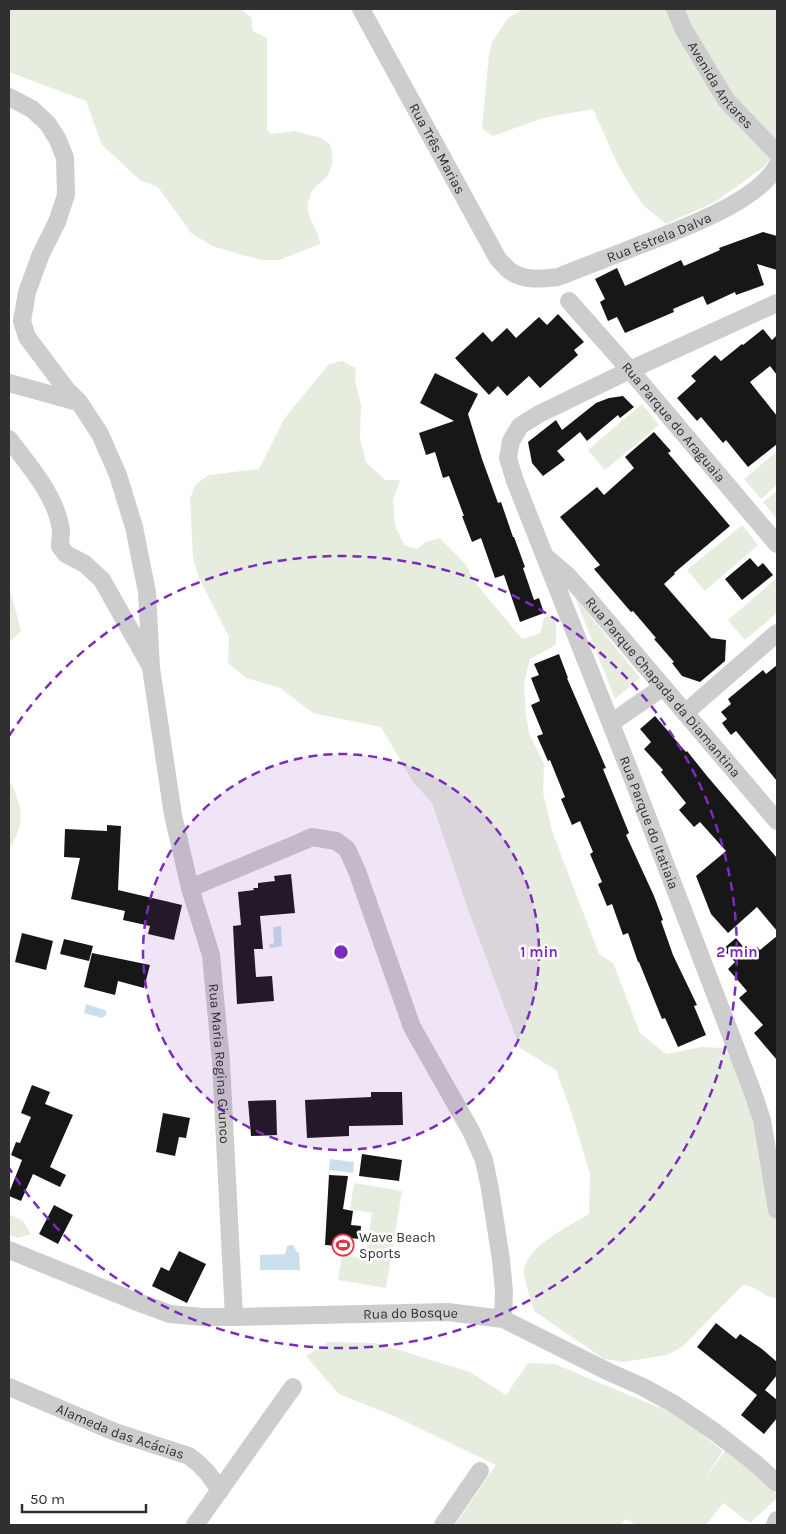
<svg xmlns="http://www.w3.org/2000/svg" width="786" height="1534" font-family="Karla,sans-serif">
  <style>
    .green { fill: #e6edde }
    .water { fill: #cae0ec }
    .building { fill: #171717 }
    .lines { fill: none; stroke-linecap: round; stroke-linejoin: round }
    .minor { stroke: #cdcdcd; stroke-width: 18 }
    .ring { fill: none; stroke: #7b2cbf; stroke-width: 2.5; stroke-dasharray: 9 6 }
    .labels { text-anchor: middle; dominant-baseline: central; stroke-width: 5; stroke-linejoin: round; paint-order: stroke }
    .street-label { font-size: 14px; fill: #303030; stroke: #fff }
    .poi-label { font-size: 14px; fill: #303030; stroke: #fff; text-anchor: start }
    .centre { fill: #7b2cbf; stroke: #fff; stroke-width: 2.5 }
    .ring-label { font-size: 15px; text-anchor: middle; font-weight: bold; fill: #7b2cbf; stroke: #fff; stroke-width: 5; stroke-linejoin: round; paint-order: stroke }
  </style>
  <rect width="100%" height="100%" fill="#fff"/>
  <g class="green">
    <path d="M9 9H241L251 17 253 31 267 38V131L272 134 295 131 321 138 330 144C333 153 334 166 328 175 321 184 312 186 309 199 303 217 319 227 320 244L279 260H261L214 247 191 233 158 187 140 180 102 145 86 101 9 72Z"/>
    <polygon points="524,9 777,9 777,153 761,169 715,202 666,224 644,206 634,192 617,163 593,109 543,118 493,136 482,128 489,55 492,42 508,18"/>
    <path d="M342 361 356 368 355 380 361 405 360 438 366 462 385 480H400L393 500 395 525 404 545 417 549 426 542 440 538 467 566 473 580 522 639 540 633 544 618 549 614 556 620V645L530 659 524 683 526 715 529 733 544 764 543 792 552 831 599 954 613 963 640 1033 666 1054 701 1047 724 1048 735 1067 764 1151 777 1226V1298C765 1299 756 1285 743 1285L682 1347 667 1355 624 1362 604 1359 534 1311C532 1303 522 1275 524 1269 530 1244 568 1227 589 1214L590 1174 572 1114 556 1070 520 1048 468 909 432 803 413 782 381 727 313 713 280 688 246 678 228 663 229 637 198 576 193 557 190 498 196 484 209 475 259 469 284 419 329 364Z"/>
    <polygon points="642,404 659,425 605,470 588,450"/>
    <polygon points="777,451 777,485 761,499 744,479"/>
    <polygon points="777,491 777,519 763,502"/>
    <polygon points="742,525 758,545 705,591 687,570"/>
    <polygon points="777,578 777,613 745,640 728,620"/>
    <polygon points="9,586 21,631 9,643"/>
    <polygon points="575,597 640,678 615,699"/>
    <path d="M9 779C23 809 26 820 9 850Z"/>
    <polygon points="354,1183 402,1191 386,1288 338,1280 342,1255 368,1259 365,1258 372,1213 350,1209"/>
    <polygon points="9,1214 23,1221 31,1234 18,1238 9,1235"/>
    <polygon points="328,1342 376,1343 470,1372 506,1395 528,1363 555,1364 679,1416 723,1451 701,1485 725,1451 759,1477 777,1495 777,1498 750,1523 723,1503 706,1525 637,1525 625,1519 621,1525 455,1525 496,1465 394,1416 339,1394 306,1356"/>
  </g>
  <g class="water">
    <polygon points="281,926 282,946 270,948 269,944 274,943 273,927"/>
    <polygon points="86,1004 105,1010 107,1014 102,1018 84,1013"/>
    <polygon points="330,1159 354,1162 353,1173 329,1170"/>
    <polygon points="291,1245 293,1245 297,1252 299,1252 300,1270 260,1270 260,1255 285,1254 287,1246"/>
  </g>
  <g class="building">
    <polygon points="763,232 777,236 777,270 757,264 764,285 736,295 735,292 707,305 703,296 673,309 674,312 625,333 617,317 608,321 600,302 605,299 595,279 617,268 625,286 681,260 684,266 720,250 719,248"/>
    <polygon points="558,314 584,342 574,350 578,355 540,388 529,376 507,396 498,386 489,395 455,358 483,332 492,342 507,328 516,338 539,317 547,325"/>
    <polygon points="763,329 772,340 777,335 777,375 770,366 750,382 777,416 777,444 748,467 726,440 723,443 701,417 697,421 677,398 696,381 691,376 715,355 721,361 742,344 743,345"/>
    <polygon points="435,373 478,394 468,414 482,459 498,503 501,502 513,537 514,537 525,567 523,568 534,600 539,598 544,613 520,622 504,575 495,578 481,538 472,542 462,516 464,516 449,476 443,478 435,452 426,455 419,433 454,421 420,403"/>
    <polygon points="623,396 634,407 620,418 618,415 587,441 580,432 557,451 565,460 543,476 532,463 528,442 556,420 562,430 596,403 609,398"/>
    <polygon points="654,432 671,451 668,453 730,526 674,573 675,574 664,584 711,638 726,640 725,661 700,682 682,676 672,663 674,662 654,639 656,638 633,611 631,612 594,569 600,565 560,517 597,487 604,495 634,468 625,457"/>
    <polygon points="750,558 758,567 763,563 773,575 742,600 725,579"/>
    <polygon points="559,654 568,678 567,678 606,768 603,769 629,833 626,835 654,896 663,920 661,921 673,955 697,1005 694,1006 706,1035 678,1047 665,1018 662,1019 639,962 638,962 628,933 623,935 612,904 607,906 598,884 602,882 590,854 593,852 580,821 572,825 561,799 565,797 550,760 548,761 537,736 543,734 531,705 540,701 531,678 539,675 534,664"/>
    <polygon points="777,665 777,781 736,731 731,735 722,723 727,719 721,712 731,704 728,699 763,670 766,674"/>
    <polygon points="655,716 686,752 687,751 707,776 777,858 777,931 757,907 728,933 711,914 696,876 726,851 700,822 694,827 679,810 686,803 661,772 663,770 644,749 651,742 640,729"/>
    <polygon points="107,825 121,826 118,890 182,905 174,940 148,934 150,926 123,920 125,911 71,899 80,858 64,857 65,829 107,831"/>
    <polygon points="291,874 295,913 260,916 263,949 254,949 256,977 272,976 274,1001 237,1004 233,926 241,925 238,892 254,890 253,888 258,888 258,883 275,881 274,876"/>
    <polygon points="22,933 53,941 46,970 15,962"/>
    <polygon points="777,936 777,1060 754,1033 763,1025 739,998 747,991 728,969 735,962 723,949 736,938 749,954 757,947 760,950"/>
    <polygon points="64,939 93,946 89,961 60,954"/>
    <polygon points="92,953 150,965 144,988 118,981 115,995 84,987"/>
    <polygon points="32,1085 50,1092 45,1104 73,1115 50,1167 66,1175 60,1187 33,1174 21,1201 9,1196 9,1193 22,1160 11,1155 16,1142 20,1143 31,1117 21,1113"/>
    <polygon points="371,1092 402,1092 403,1125 349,1126 349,1136 307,1138 305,1100 371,1097"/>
    <polygon points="276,1100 277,1135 251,1136 248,1101"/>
    <polygon points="163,1113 190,1118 186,1138 179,1137 175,1156 156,1152"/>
    <polygon points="362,1154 402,1160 399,1181 359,1176"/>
    <polygon points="329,1175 348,1176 343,1209 353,1211 351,1225 361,1226 360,1239 349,1238 348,1247 325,1245"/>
    <polygon points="54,1205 73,1215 58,1244 39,1234"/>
    <polygon points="179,1251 206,1264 187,1303 152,1286 161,1267 169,1271"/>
    <polygon points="716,1323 736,1339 740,1334 762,1349 777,1362 777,1375 765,1390 777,1400 777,1418 764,1434 741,1415 757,1395 697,1347"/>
  </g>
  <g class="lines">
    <g class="minor">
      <path id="s1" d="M361 9 498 259C502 263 506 268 510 271 524 281 542 279 558 277 585 266 613 256 640 245 679 230 756 203 777 166"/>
      <path id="s2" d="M675 9 684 30 726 100 777 153"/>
      <path id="s3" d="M9 97 32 109 48 124 58 140 65 158 66 195 57 222 41 254 27 292 22 321 27 337 66 389 79 402 100 434 118 475 134 527 147 592 151 668 173 815 190 888 211 955 221 1062 234 1317"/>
      <path id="s4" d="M569 301 630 370 777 544"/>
      <path id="s5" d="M777 303 630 370 539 414 520 426 511 441 508 458 515 481 632 777 753 1093 762 1120 777 1210"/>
      <polyline points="9,383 78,402"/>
      <path d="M9 439C29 466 56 495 61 530 61 535 60 541 60 546L66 554 85 564 102 580 150 665"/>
      <path id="s6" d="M547 558 567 575 586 596 777 821"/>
      <polyline points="686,712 777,633"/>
      <polyline points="611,723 663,687"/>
      <polyline points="190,888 301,842 312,837 336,841 347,849 357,871 412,1027 471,1131 484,1160 490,1189 501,1260 504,1291 503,1319"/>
      <path id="s7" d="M9 1250 132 1300 170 1314 203 1317H234L448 1312 503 1319 609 1372 643 1387 674 1404 715 1432 755 1463 777 1483"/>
      <path id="s8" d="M9 1387 115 1432 189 1456C203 1466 211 1476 220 1491"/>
      <polyline points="195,1525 293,1387"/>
      <polyline points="443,1525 480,1471"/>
      <polyline points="775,1525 777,1520"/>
    </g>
  </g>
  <circle cx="341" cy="952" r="198" fill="#7b2cbf" fill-opacity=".12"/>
  <g class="ring">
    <circle cx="341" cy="952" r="198"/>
    <path d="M9 736A396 396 0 1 1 9 1168"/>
  </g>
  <defs>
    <g id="stadium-ring" transform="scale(1.125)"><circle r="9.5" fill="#fff" stroke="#e43447" stroke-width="1.5"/><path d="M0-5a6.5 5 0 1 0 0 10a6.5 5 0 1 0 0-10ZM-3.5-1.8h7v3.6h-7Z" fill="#e43447"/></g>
  </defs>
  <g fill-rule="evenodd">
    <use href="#stadium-ring" x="343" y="1245"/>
  </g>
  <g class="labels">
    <g class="street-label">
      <text stroke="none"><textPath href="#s2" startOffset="89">Avenida Antares</textPath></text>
      <text stroke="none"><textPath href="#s1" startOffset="159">Rua Três Marias</textPath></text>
      <text stroke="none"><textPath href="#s1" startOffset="460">Rua Estrela Dalva</textPath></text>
      <text stroke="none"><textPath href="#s4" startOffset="160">Rua Parque do Araguaia</textPath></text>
      <text stroke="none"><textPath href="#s6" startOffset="174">Rua Parque Chapada da Diamantina</textPath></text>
      <text stroke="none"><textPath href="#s5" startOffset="711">Rua Parque do Itatiaia</textPath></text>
      <text stroke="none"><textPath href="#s3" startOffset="1040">Rua Maria Regina Giunco</textPath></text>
      <text stroke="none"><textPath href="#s7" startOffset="414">Rua do Bosque</textPath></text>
      <text stroke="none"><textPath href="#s8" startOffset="120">Alameda das Acácias</textPath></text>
    </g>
    <g class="poi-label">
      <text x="359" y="1237">Wave Beach<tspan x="359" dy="16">Sports</tspan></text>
    </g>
  </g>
  <circle cx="341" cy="952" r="8" class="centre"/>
  <g class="ring-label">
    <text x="539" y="957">1 min</text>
    <text x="737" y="957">2 min</text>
  </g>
  <rect width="786" height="1534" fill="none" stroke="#303030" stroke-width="20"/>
  <path d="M22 1504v8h124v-8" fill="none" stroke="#303030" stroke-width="2.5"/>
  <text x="30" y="1504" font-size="15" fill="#303030" stroke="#ffffff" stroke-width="4" paint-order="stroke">50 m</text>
</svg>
